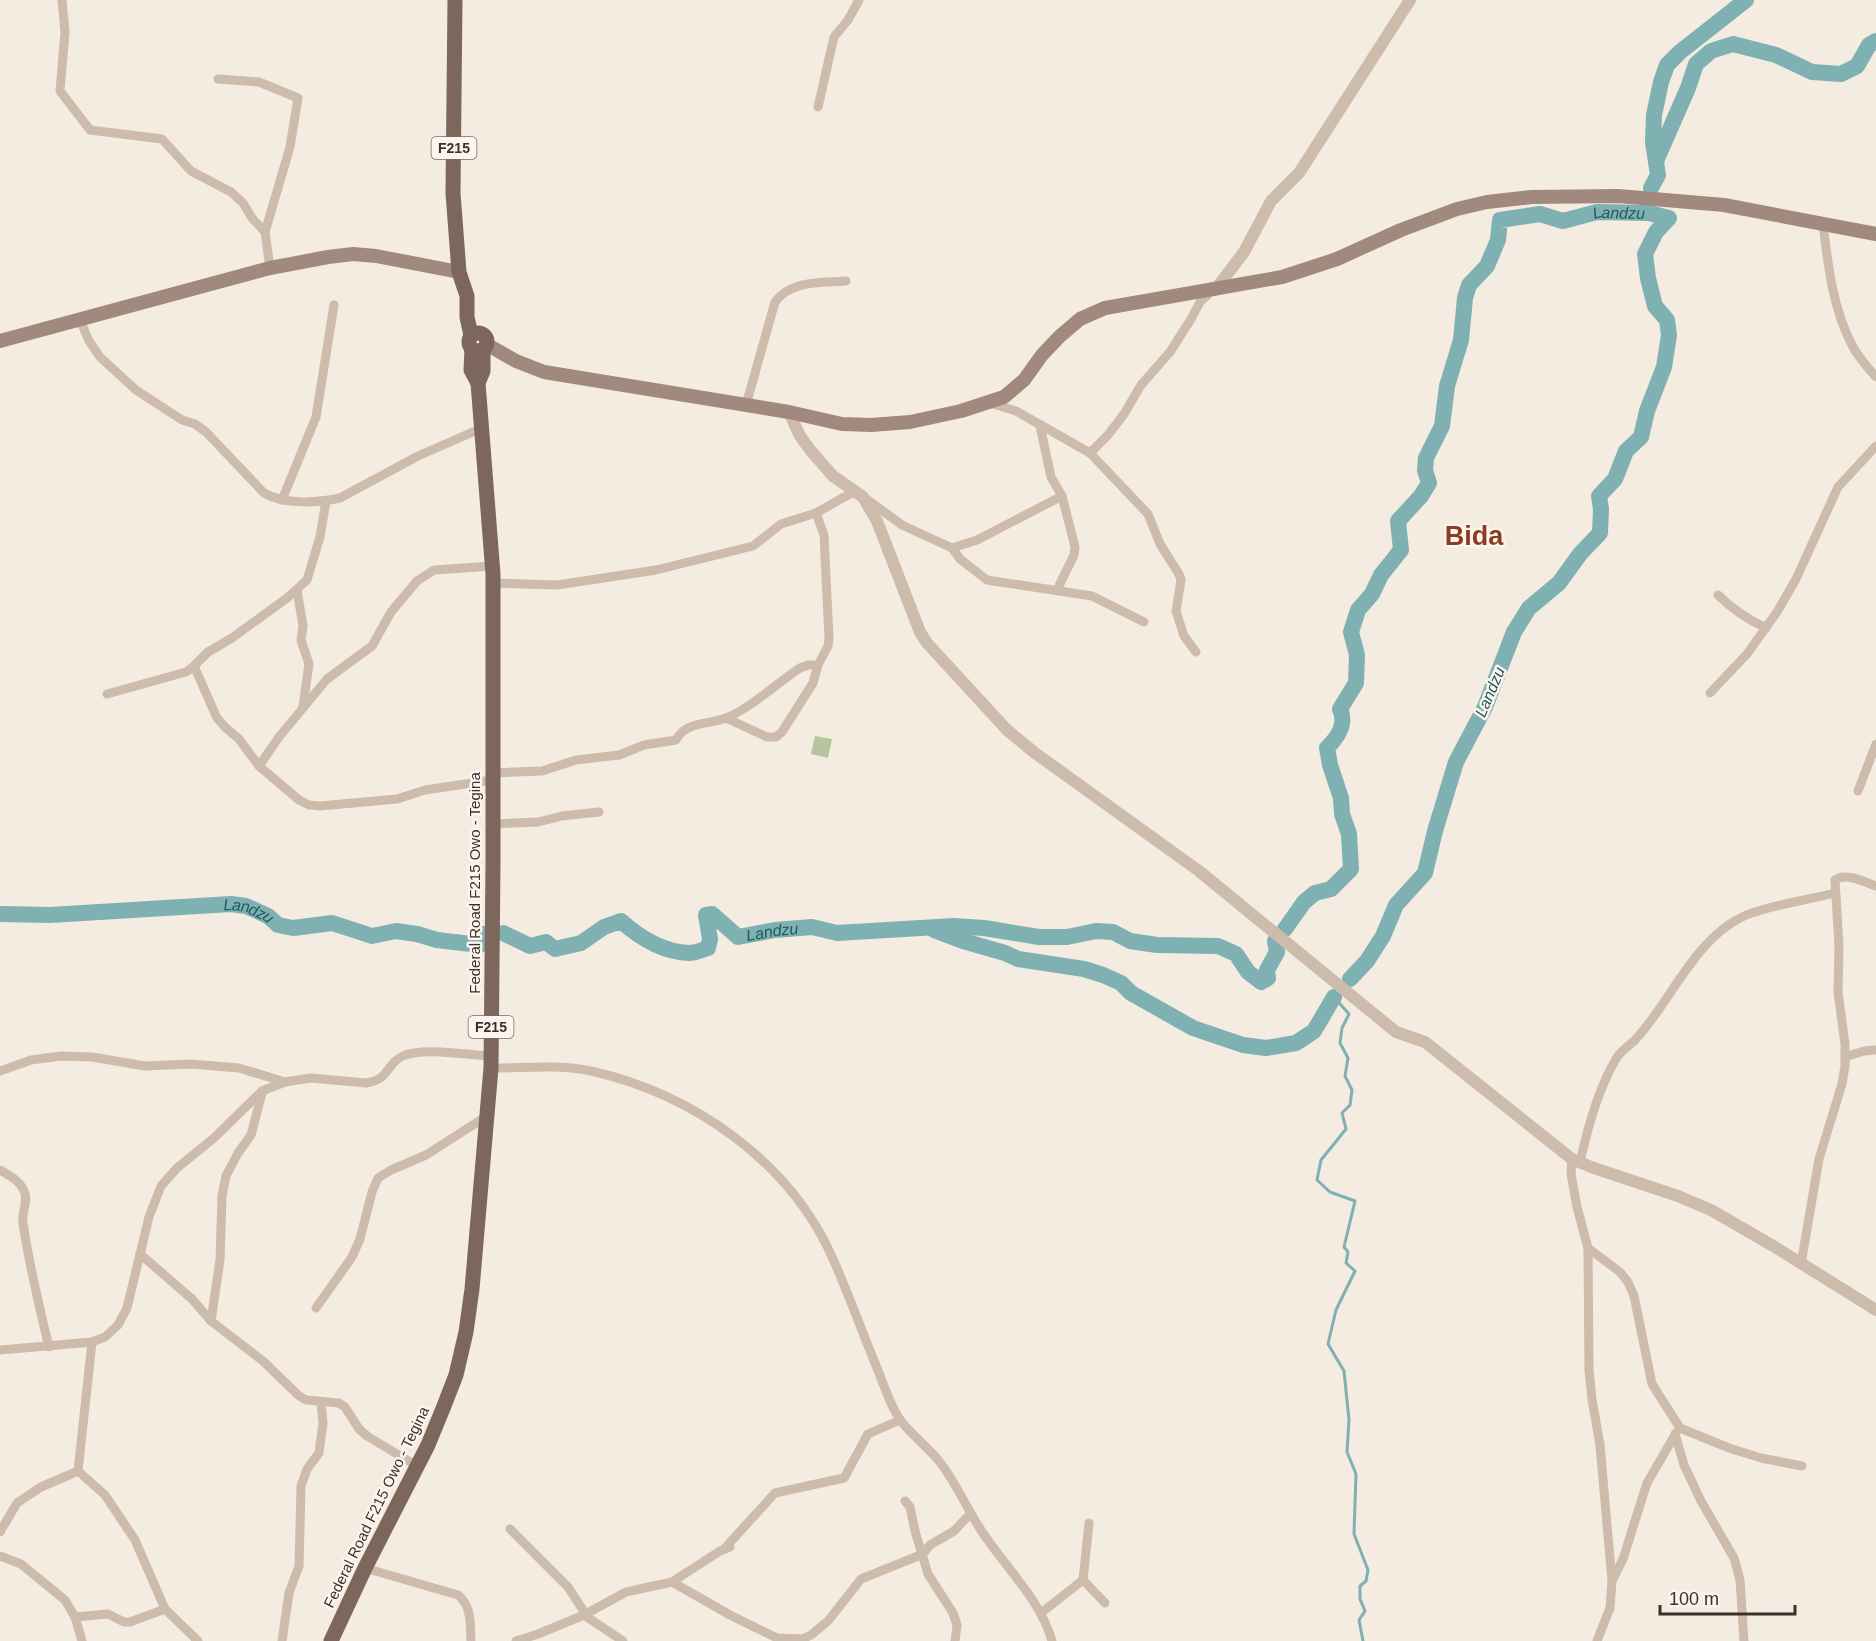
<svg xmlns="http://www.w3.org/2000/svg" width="1876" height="1641" font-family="Arial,sans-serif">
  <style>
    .green { fill: #b8c4a0 }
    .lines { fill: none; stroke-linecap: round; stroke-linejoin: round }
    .stream { stroke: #7fb0b2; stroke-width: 3 }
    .river { stroke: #7fb0b2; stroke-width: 16 }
    .minor { stroke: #cdbbac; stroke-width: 9 }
    .tertiary { stroke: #cdbbac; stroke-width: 12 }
    .secondary { stroke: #a18a7d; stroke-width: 14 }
    .primary { stroke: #7d675c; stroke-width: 15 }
    .labels { text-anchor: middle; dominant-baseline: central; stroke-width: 5; stroke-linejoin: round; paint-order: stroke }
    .shield { fill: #fbf5ee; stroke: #756b66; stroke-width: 1.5 }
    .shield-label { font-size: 14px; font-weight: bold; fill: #3b302b }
    .street-label { font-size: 15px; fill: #3b302b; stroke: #fbf5ee }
    .water-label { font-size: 16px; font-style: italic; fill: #1f5a5e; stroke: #fbf5ee }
    .town-label { font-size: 27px; font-weight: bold; fill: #8c3b22; stroke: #fbf5ee }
  </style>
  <rect width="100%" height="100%" fill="#f4ebe1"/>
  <polygon class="green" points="815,736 832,739 828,758 811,754"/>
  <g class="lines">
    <polyline class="stream" points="1334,997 1349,1014 1342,1028 1340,1043 1348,1058 1345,1076 1352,1090 1350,1105 1342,1113 1346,1129 1321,1160 1317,1180 1330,1192 1355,1201 1344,1247 1348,1252 1346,1263 1355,1271 1336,1310 1328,1344 1344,1371 1349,1420 1347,1452 1356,1474 1354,1534 1368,1570 1366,1581 1360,1586 1360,1599 1365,1611 1359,1620 1363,1641"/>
    <g class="river">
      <polyline points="1656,161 1688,88 1696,64 1711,51 1733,44 1776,55 1812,72 1841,74 1857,66 1869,45 1876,41"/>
      <polyline points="1651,188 1658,175 1653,142 1654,115 1661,82 1667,65 1680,52 1746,0"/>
      <path id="s1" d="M0 914 50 915 231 904 246 906 268 916 278 925 293 928 332 923 372 936 396 931 417 934 437 940 480 945 483 941V934"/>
      <path id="s2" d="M1285 929 1304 902 1315 893 1331 889 1351 869 1349 834 1342 814 1341 798 1330 765 1327 748C1338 737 1347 724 1340 709L1356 683 1357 655 1351 632 1358 610 1372 594 1381 575 1401 550 1398 521 1421 496 1429 483 1425 470 1426 458 1442 426 1447 386 1461 340 1465 298 1469 285 1487 266 1498 240 1500 220 1540 214 1563 221 1597 212 1649 213 1669 218 1656 232 1645 254 1648 278 1655 306 1667 320 1669 335 1664 367 1647 411 1641 437 1626 451 1615 479 1599 496 1601 509 1600 533 1580 554 1559 583 1529 608 1514 632 1485 707 1456 762 1435 831 1425 873 1396 905 1383 936 1367 961 1350 979"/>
      <polyline points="934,930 963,941 1005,953 1018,959 1084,969 1103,975 1121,983 1131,993 1193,1028 1243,1045 1266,1048 1296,1043 1314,1031 1334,997"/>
      <path id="s3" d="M503 933 530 946 546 942 555 949 581 943 604 927 621 921C640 938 662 952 689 953 695 953 702 950 708 948L710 939 706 915 712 914 738 937 775 930 812 927 837 933 954 926 984 928 1039 937H1067L1096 931 1113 932 1130 941 1157 945 1218 946 1236 954 1248 972 1261 982 1268 978 1267 970 1277 952 1275 941"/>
    </g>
    <g class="minor">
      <polyline points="62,0 65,32 60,91 90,130 162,139 191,171 231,192 243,203 252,218 265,232 270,268"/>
      <polyline points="218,79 259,82 298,98 290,147 265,232"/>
      <polyline points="818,107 834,37 848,20 859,0"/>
      <path d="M1823 224C1828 266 1833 310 1853 347 1859 358 1868 368 1876 377"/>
      <path d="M80 320 89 341 100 357 136 390 182 420 195 424 206 432 264 493C285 505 317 503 340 498L418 456 482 428"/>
      <polyline points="990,403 1016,411 1090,453 1148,514 1160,544 1179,574 1181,580 1176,611 1184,636 1196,652"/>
      <path d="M746 405 775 302C791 280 821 283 846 281"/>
      <polyline points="1040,426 1051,477 1062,496 1075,547 1074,555 1057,590"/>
      <polyline points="1090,453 1108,435 1124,414 1141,385 1170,352 1191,319 1200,302 1212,291"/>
      <polyline points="865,498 902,525 952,548 960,559 987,580 1092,596 1144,622"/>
      <polyline points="282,500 316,417 334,305"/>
      <polyline points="952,548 977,540 1062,496"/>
      <polyline points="493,583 557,585 656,570 753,546 781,524 816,513"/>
      <polyline points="297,590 303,626 301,640 309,664 303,706"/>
      <path d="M1718 595C1733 610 1747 619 1766 628"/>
      <polyline points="194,666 217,718 225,727 239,739 259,766 299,800 309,805 320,806 397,799 425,790 492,780"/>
      <polyline points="1710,693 1747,654 1777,612 1796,579 1838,487 1876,446"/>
      <polyline points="107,694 186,672 194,666 208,652 232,638 287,598 307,580 320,537 326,501"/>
      <polyline points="726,718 767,737 776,737 782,732 813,683 818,665 828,646 829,638 824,535 816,513 855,491"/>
      <polyline points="259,766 279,737 327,679 372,646 391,612 417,581 434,570 492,566"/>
      <path d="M492 773 542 771 576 760 619 755 644 745 676 740C686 721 708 725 726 718 751 708 777 683 800 668L808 665H818"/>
      <polyline points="1858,791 1876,744"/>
      <polyline points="493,824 538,822 562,816 599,812"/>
      <polyline points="1845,1057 1864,1051 1876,1050"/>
      <path d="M491 1068C524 1068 559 1064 591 1071 693 1094 790 1161 833 1259 849 1295 862 1332 877 1368 884 1385 889 1403 899 1418 908 1432 928 1447 939 1461 955 1481 965 1505 979 1527 1002 1564 1040 1598 1052 1641"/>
      <polyline points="0,1071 31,1060 61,1056 92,1057 145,1066 191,1064 239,1068 285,1082"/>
      <polyline points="1572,1159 1571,1174 1577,1207 1588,1248 1589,1370 1592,1399 1600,1445 1612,1581 1610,1608 1597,1641"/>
      <path d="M1580 1163C1587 1130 1598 1089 1616 1059 1620 1051 1628 1047 1635 1040 1670 1003 1694 940 1742 917 1765 906 1808 900 1835 893"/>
      <path d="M0 1170C9 1175 20 1181 24 1191 29 1200 21 1213 23 1223 29 1265 39 1306 49 1347"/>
      <polyline points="1588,1248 1620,1272 1628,1282 1634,1296 1652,1384 1680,1428 1729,1448 1761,1458 1802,1466"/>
      <polyline points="140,1254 192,1299 211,1321 263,1361 298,1395 306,1400 339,1403 345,1407 359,1429 367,1436 417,1466"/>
      <path d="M1801 1264 1819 1159 1842 1084 1845 1066V1044L1838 992 1839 946 1835 880C1846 872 1864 882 1876 886"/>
      <polyline points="316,1308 352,1257 360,1239 372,1192 378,1178 391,1170 426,1155 487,1116"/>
      <polyline points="211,1321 220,1260 222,1196 226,1176 238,1153 251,1135 262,1093"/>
      <path d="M0 1350 92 1342 105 1337 118 1325 127 1308 149 1217 161 1186 177 1168 214 1138 262 1091 285 1082 311 1078 366 1083C391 1079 385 1064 403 1056 423 1047 467 1055 491 1056"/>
      <polyline points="1675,1434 1684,1465 1701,1501 1734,1558 1740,1580 1744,1641"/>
      <polyline points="78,1471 105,1495 135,1540 165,1609 198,1641"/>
      <polyline points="905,1501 910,1507 915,1531 928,1574 953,1613 957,1625 955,1641"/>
      <polyline points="510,1529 568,1587 583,1610 584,1615 623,1641"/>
      <polyline points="0,1532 17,1503 41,1487 78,1471 92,1342"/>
      <polyline points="725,1548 775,1493 844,1478 868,1434 900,1420"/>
      <polyline points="0,1556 21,1564 65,1600 75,1617 82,1641"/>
      <path d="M365 1568 458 1595C472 1606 470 1624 471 1641"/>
      <polyline points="1613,1579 1623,1559 1647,1483 1676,1433"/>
      <polyline points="1083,1580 1105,1603"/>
      <polyline points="672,1582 730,1615 777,1638 802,1639 811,1635 828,1621 861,1579 923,1554 930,1545 954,1531 971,1513"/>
      <polyline points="1041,1613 1083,1580 1089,1523"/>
      <polyline points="75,1617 108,1614 124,1622 130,1622 165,1609"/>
      <polyline points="282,1641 289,1593 299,1566 301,1486 307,1469 319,1453 323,1423 321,1403"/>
      <polyline points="516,1641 538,1634 584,1615 626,1592 672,1582 720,1551 730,1547"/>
    </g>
    <g class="tertiary">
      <polyline points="1215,290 1244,252 1271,201 1299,173 1410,0"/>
      <polyline points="789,412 800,436 811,451 833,476 863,497 877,521 920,632 927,643 1007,730 1035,753 1199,871 1396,1032 1425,1042 1572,1159 1591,1167 1678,1196 1711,1210 1775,1247 1876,1310"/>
    </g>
    <g class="secondary">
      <polyline points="0,341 270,268 328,257 353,254 376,256 459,272"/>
      <polyline points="486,344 516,361 544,372 789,412 842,424 871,425 910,422 961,411 1004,397 1024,380 1042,355 1059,337 1080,319 1105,308 1282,277 1337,259 1401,230 1457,209 1487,202 1532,197 1618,196 1724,205 1876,234"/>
    </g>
    <g class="primary">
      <polyline points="455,0 453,193 459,272 467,296 467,317 471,335"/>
      <circle cx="478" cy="342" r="9"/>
      <polyline points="472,349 471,370 478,383"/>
      <polyline points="331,1641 365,1568 428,1445 444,1406 456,1375 466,1332 472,1289 491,1068 493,864 493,574 478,383 483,371 483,349"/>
    </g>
  </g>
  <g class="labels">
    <g class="shield">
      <rect x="431.5" y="137" width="45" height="22" rx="4.5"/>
      <rect x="468.5" y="1016" width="45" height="22" rx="4.5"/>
    </g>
    <g class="shield-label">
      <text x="454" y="148">F215</text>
      <text x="491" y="1027">F215</text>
    </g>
    <g class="street-label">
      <text transform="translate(474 883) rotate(-90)">Federal Road F215 Owo - Tegina</text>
      <text transform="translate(376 1507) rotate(-64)">Federal Road F215 Owo - Tegina</text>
    </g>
    <g class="water-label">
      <text stroke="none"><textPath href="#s2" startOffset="920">Landzu</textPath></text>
      <text transform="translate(1490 692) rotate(-67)">Landzu</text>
      <text stroke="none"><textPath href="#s1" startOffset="250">Landzu</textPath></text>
      <text stroke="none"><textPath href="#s3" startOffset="336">Landzu</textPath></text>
    </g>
    <g class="town-label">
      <text x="1474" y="536">Bida</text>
    </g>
  </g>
  <path d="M1660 1605v9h135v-9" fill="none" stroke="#3b302b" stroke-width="3"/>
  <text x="1669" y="1605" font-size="18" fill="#3b302b" stroke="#fbf5ee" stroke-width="4.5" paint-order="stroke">100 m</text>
</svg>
